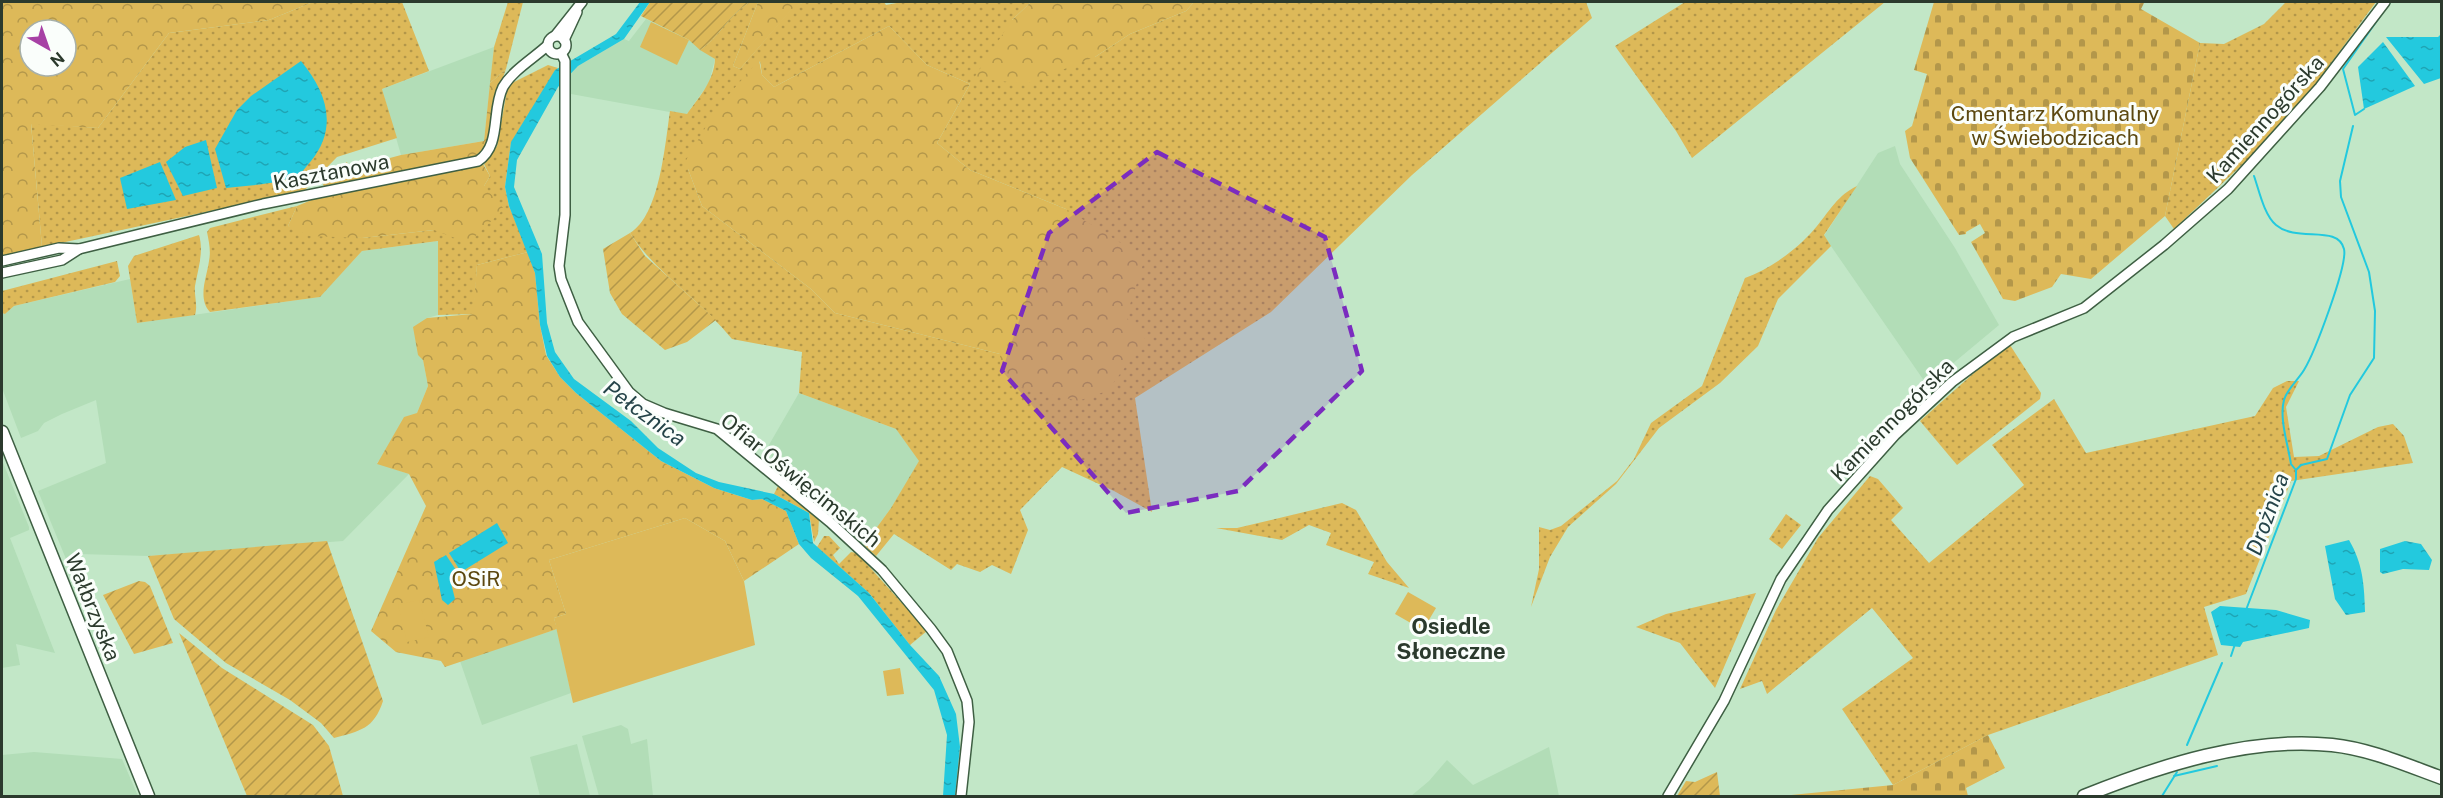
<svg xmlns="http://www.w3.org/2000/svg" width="2443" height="798" font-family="'Public Sans',sans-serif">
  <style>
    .built { fill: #b2ddb7 }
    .grass { fill: url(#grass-dots); fill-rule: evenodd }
    .forest { fill: url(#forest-crowns); fill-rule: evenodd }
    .cemetery { fill: url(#cemetery-stones) }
    .garden { fill: url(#garden-furrows) }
    .pitch { fill: #ddb959 }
    .water { fill: url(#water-ripples) }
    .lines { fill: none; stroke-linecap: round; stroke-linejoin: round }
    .stream { stroke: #23c9de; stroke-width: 2 }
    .tertiary-casing { stroke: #3e5f43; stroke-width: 12 }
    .primary-casing { stroke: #3e5f43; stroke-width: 15 }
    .tertiary { stroke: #fff; stroke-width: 9 }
    .primary { stroke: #fff; stroke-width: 12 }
    .marked { fill: #7b2cbf; fill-opacity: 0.2; stroke: #7b2cbf; stroke-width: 4.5; stroke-dasharray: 12 8; stroke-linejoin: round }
    .labels { text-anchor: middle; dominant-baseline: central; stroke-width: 6; stroke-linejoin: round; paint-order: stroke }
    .park-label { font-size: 21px; fill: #5c4810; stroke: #fafefb }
    .street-label { font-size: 21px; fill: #2b3a2d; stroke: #fafefb }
    .water-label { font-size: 22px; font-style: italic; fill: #254449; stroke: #fafefb }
    .neighbourhood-label { font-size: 22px; font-weight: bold; fill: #2b3a2d; stroke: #fafefb }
  </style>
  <defs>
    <pattern id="grass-dots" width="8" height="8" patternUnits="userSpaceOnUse" patternTransform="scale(1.5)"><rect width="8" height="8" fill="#ddb959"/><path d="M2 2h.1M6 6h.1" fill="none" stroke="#b3974a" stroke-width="1.8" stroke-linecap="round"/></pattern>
    <pattern id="forest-crowns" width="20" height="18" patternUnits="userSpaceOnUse" patternTransform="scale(1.5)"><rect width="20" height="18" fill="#ddb959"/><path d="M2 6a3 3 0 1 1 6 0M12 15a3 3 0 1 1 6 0" fill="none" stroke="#b3974a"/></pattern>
    <pattern id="cemetery-stones" width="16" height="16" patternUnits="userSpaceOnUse" patternTransform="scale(1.5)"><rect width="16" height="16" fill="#ddb959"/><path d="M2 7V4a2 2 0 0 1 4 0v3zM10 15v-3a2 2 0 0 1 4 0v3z" fill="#b3974a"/></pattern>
    <pattern id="garden-furrows" width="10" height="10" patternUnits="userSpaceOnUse" patternTransform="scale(1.5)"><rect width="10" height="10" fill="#ddb959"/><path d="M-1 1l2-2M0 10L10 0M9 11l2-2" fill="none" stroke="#b3974a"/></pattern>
    <pattern id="water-ripples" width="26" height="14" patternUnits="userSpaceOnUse" patternTransform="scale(1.5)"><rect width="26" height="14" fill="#23c9de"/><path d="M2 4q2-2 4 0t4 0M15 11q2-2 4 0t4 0" fill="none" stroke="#1fa4b4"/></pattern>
  </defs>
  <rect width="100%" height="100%" fill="#c2e7c7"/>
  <g class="built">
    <polygon points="646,19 689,40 715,59 709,83 686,115 571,94 571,73 578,66 624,39 629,41"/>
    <polygon points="494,47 484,141 401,155 382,89"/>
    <polygon points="1895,146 1900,164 1955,248 1999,325 1927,385 1824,236 1878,153"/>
    <polygon points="439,241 438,315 427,318 423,360 428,386 417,413 377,463 409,474 343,541 148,556 79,554 66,559 38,491 106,463 96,400 62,414 44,423 38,431 21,438 2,388 2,313 5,314 14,306 130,279 137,323 319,297 362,251"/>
    <polygon points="799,393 896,429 920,461 891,508 864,545 846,528 853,512 794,481 796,477 782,469 781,458 777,457 772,460 771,453 766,450"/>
    <polygon points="2,460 29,527 29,530 10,538 55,653 16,644 20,665 2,668"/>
    <polygon points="557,629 571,693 482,725 460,661"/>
    <polygon points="621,725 628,729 631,744 647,739 653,796 599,796 582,736"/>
    <polygon points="577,744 590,796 540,796 530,757"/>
    <polygon points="1549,747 1559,796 1411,796 1429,781 1447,760 1473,785"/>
    <polygon points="34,752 122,759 138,796 2,796 2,755"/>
  </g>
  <g class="grass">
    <polygon points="313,2 402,2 429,71 382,89 397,138 337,157 304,191 42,247 31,123 98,128 169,33 269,20"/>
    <polygon points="508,2 523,2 506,69 490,83 494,47"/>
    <path d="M750 2H758L733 66 740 69 793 7 804 2H884L886 5 902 2H1031L1012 20 1095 57 1130 34 1186 11 1194 2H1586L1592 18 1412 175 1271 312 1135 398 1152 512 1114 491 1062 467 1020 510 1028 530 1011 574 992 565 980 572 957 564 951 570 894 534 876 556 864 545 891 508 919 461 896 429 799 393 802 352 732 339C701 300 657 275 630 233 660 215 665 144 670 111L687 114C699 97 714 81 715 59L700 50C720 36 730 14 750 2ZM889 26 927 65 970 84 937 143 970 170 1066 209 1126 317 1000 354 835 313 811 289 702 206 688 169 760 61 762 75 774 87Z"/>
    <polygon points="1685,2 1885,2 1692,158 1676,131 1615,46"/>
    <polygon points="2286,2 2376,2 2314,86 2247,160 2174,229 2165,216 2200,43 2224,44 2264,24"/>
    <path d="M548 65 558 68 511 143 505 187 509 206 528 252 477 265 474 314 438 315V241L362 251 320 297 210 312C197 298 207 277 209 261 211 251 209 242 207 232L210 228 297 206 288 226 362 238 434 230 484 186 490 176 484 164 497 146 507 90 512 83Z"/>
    <path d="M1857 186 1824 235 1831 246 1778 299 1758 346 1720 383 1659 428 1616 484 1568 527 1550 557 1531 607 1539 569V527L1550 530 1561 526 1617 481 1634 459 1651 423 1702 386 1745 278C1771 269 1799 248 1817 226 1830 210 1838 195 1857 186Z"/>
    <path d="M199 235C204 252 198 269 195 286 194 296 198 305 195 315L137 323 128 266 134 256Z"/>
    <polygon points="117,261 120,276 115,282 14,306 5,314 2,313 2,291"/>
    <polygon points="2010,345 2041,393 2040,399 1957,465 1920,421 1984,364"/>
    <polygon points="2287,381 2299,381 2286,407 2294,457 2319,456 2378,427 2393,424 2404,436 2413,463 2291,481 2246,594 2204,607 2218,655 1988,735 1893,785 1842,709 1913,658 1872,608 1767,694 1762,681 1740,689 1776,610 1818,538 1870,476 1878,479 1903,508 1891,520 1929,563 2024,485 1992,445 2054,399 2086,453 2255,416 2273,388"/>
    <polygon points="778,486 819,519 818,534 814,542 809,513 774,494"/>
    <polygon points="1342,503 1356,510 1387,562 1409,588 1368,574 1374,562 1326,545 1331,533 1309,525 1282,540 1216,528 1237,528"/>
    <polygon points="1786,514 1801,525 1782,549 1769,539"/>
    <polygon points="824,536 829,536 844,552 840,548 833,555 839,564 851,552 857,553 927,631 910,645 869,593 817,547"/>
    <polygon points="1756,593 1715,688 1680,643 1636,627 1666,614"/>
  </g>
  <g class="forest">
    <path d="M2 2H313L269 20 169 33 98 128 31 124 42 247 2 256ZM30 30H66V66H30Z"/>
    <polygon points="758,2 804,2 793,8 740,69 733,66"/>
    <polygon points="1031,2 1194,2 1186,11 1130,34 1095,57 1026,84 974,78 1012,20"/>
    <polygon points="889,26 927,65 970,84 937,143 970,170 1066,209 1145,258 1126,317 1146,340 1107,391 1078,401 1001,382 1000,354 835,313 811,289 702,206 688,169 682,167 717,108 759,60 762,75 774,87"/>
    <polygon points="506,69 495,100 488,144 478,156 325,187 323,185 325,178 347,162 349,169 401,155 484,141 490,83"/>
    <polygon points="483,164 490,176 484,186 504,209 468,243 434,230 362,238 310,236 288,226 297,206 326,194 351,192 351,189"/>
    <polygon points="528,252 535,273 540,325 546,355 560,377 576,393 661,461 714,488 752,500 762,499 786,511 799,544 744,581 725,541 685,518 549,560 566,614 554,618 557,629 445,667 441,661 396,652 371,631 426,506 409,474 377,464 404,417 417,413 428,386 423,360 418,355 413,327 427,318 473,314 477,265"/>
  </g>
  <g class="cemetery">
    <polygon points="1934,2 2139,2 2144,3 2141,9 2200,43 2165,216 2091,279 2061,274 2052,287 2015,301 2003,299 1971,242 1985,233 1980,224 1966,232 1966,234 1959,235 1910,158 1905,131 1912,126 1927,74 1914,70"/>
    <polygon points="1988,735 2005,768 1966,788 1968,796 1781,796 1893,785"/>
  </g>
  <g class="garden">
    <path d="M650 2H750C730 14 720 36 700 50L689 40 641 16Z"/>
    <polygon points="630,233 645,256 716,320 687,342 665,350 622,314 610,293 603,249"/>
    <path d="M327 541 383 701C374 729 360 731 334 738L321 723 290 700 226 663 174 619 148 556Z"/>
    <polygon points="139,581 145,582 150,586 173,643 134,654 103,595"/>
    <polygon points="179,633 222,668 313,725 329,746 343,796 247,796"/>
    <polygon points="1717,772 1720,796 1677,796 1686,781 1695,782"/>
  </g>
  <g class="pitch">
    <polygon points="651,22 689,40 677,65 640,47"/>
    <polygon points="685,518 725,541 744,581 755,645 573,703 554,618 566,614 549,560"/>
    <polygon points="1408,592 1436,608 1423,630 1395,614"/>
    <polygon points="419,600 429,637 407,642 398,605"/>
    <polygon points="900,668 904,694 887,696 883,671"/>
  </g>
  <g class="water">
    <polygon points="640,2 650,2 624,39 578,66 558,87 517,160 514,187 542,254 547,323 555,352 574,379 631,421 658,448 696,473 719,482 774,494 809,513 813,543 869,593 910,645 939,676 956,714 960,747 955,796 943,796 947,735 934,690 858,596 811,558 799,544 786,511 762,499 752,500 714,488 661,461 576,393 560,377 547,356 540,325 535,273 509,206 505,187 511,142 555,70 616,34"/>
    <polygon points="2441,34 2441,78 2424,84 2386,37 2438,37"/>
    <polygon points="2383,42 2415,86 2364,109 2358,67"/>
    <path d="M301 61C326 91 339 127 311 161 307 165 303 172 299 174 278 185 249 185 226 188L215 149 237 110 251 96Z"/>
    <polygon points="206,140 217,188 183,196 166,162 185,147"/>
    <polygon points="160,162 176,200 127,209 120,178"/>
    <polygon points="497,523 508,543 461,572 449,553"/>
    <path d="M2349 540C2363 564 2364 584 2365 612L2346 615 2335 599 2325 546Z"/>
    <polygon points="2405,541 2421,544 2432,560 2429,570 2403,569 2383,574 2380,572 2380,549"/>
    <polygon points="446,555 458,573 451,583 455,599 448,605 442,600 434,562"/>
    <polygon points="2220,606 2276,610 2310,620 2309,628 2243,642 2240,647 2221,645 2211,612"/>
  </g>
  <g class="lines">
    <g class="stream">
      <polyline points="2364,109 2355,115 2343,69 2390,2"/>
      <path d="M2254 176C2259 190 2264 215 2276 225 2297 243 2338 224 2344 249 2348 265 2314 354 2304 370 2298 380 2287 389 2284 400 2279 418 2288 445 2291 464L2295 469"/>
      <polyline points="2246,610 2296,479 2296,470 2301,465 2327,459 2350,395 2374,358 2375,311 2369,272 2341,197 2340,181 2353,126"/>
      <polyline points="2231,656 2235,644"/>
      <polyline points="2187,745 2222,663"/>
      <polyline points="2174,776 2217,766"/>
      <polyline points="2162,796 2177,772"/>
    </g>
    <g class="tertiary-casing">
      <g id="tertiary">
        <polyline points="555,36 582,2"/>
        <circle cx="557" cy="45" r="9"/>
        <polyline points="564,40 577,12"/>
        <polyline points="561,53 565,61 565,215 559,266 561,279 578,322 629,392 643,404 664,413 717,429 830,522 882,570 931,629 947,651 967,701 969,722 961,796"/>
        <path d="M2 261 59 248 79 249 263 204 478 161C502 145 491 111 503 87 513 70 534 58 548 45"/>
        <polyline points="2,273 62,260 79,249"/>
        <polyline points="1668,796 1724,701 1781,579 1828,510 1895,435 1952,382 2013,337 2084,308 2164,245 2228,189 2320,87 2385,2"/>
      </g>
    </g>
    <g class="primary-casing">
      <g id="primary">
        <polyline points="2,432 148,796"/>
        <path d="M2084 796C2159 766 2250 736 2332 745 2370 749 2406 765 2442 778"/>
      </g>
    </g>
    <use href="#tertiary" class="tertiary"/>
    <use href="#primary" class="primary"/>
  </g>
  <path class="marked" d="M1157 152 1325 237 1362 371 1238 491 1126 513 1002 371 1049 233Z"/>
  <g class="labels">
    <g class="park-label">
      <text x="2055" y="113">Cmentarz Komunalny<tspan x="2055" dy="24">w Świebodzicach</tspan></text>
      <text x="476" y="578">OSiR</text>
    </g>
    <g class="street-label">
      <text transform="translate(2265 119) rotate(-48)">Kamiennogórska</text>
      <text transform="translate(331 172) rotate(-11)">Kasztanowa</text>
      <text transform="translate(1892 420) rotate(-45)">Kamiennogórska</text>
      <text transform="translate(801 480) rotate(39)">Ofiar Oświęcimskich</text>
      <text transform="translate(93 607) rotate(68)">Wałbrzyska</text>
    </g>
    <g class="water-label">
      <text transform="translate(645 413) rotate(36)">Pełcznica</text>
      <text transform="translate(2267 514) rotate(-70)">Drożnica</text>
    </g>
    <g class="neighbourhood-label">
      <text x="1451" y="626">Osiedle<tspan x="1451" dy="25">Słoneczne</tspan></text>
    </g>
  </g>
  <rect width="2443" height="798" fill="none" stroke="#2b3a2d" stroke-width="6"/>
  <g transform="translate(48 48) rotate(140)"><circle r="28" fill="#fafefb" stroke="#a7b0a9" stroke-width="1.5"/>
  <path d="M0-4.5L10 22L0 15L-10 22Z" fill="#a741a5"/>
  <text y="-9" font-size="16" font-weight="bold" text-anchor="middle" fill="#2b3a2d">N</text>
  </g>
</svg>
